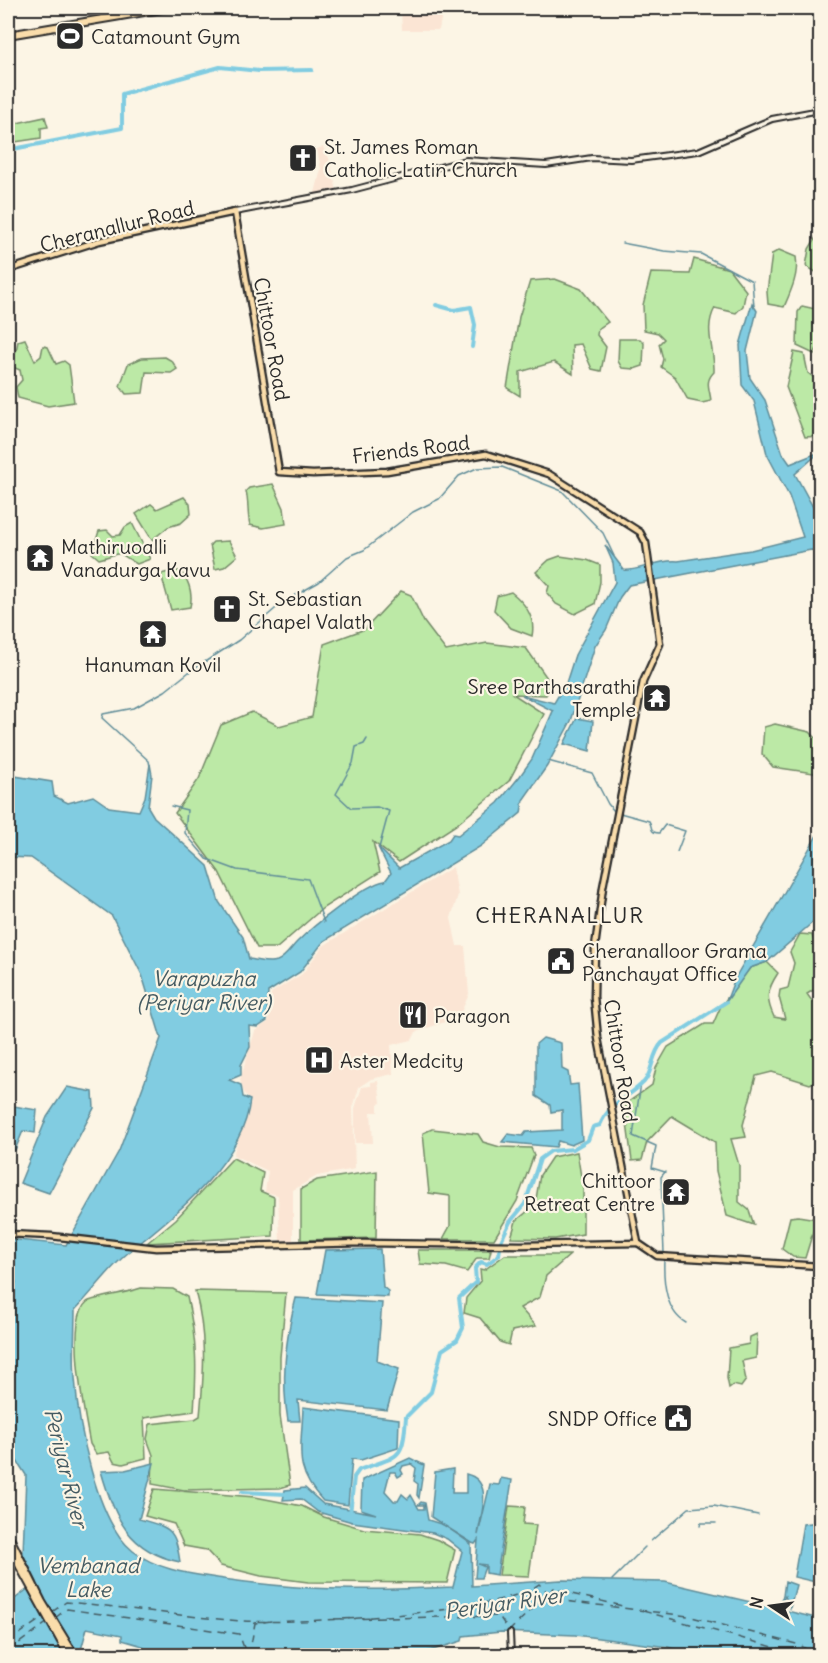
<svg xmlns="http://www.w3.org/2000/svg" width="828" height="1663" font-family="Delius,sans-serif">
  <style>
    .built { fill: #fbe5d4 }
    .green { fill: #bce9a6; stroke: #748a68; stroke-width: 1.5 }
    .water { fill: #81cce1; stroke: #5f8c98; stroke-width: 1.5 }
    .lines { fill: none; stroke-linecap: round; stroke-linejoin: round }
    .stream { stroke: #5f8c98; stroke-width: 1.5 }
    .canal { stroke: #81cce1; stroke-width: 4 }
    .ferry { stroke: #455b62; stroke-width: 1.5; stroke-dasharray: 8 6; stroke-linecap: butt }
    .minor-casing { stroke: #2b2b2b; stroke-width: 8 }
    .major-casing { stroke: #2b2b2b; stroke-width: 9 }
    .highway-casing { stroke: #2b2b2b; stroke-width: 10 }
    .minor { stroke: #fcf5e5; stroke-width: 4 }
    .major { stroke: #faddab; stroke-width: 4.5 }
    .highway { stroke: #faddab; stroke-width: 6 }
    .labels { text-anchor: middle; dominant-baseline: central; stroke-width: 4.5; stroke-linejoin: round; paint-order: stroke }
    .poi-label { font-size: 20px; fill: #2b2b2b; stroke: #fcf5e5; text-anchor: start }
    .street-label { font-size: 20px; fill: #2b2b2b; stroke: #fcf5e5 }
    .water-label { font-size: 21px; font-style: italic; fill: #455b62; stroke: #fcf5e5 }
    .quarter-label { font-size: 22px; letter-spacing: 1.5px; fill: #2b2b2b; stroke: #fcf5e5 }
  </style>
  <rect width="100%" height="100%" fill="#fcf5e5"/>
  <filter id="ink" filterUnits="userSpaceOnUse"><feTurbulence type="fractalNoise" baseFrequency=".0167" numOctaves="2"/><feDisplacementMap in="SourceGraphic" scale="12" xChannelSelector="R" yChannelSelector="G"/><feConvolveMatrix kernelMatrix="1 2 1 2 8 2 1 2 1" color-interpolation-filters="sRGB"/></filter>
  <g filter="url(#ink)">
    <g class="built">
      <polygon points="401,8 443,8 439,30 402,30"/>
      <polygon points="323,147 329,158 337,191 314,197 321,169 317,149"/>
      <polygon points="453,867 458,895 451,918 457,946 465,946 469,994 459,1017 416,1032 412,1040 391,1045 393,1074 371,1079 359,1087 353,1108 355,1169 317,1176 293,1190 293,1243 280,1243 278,1195 265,1192 268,1171 233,1155 251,1102 244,1093 240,1080 255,1031 268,1022 271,993 302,974 323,946"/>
      <polygon points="378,1081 381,1103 378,1104 378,1112 371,1112 373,1143 355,1143 355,1108 362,1087 371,1086 371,1082"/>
    </g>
    <g class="green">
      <polygon points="45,117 48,127 41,128 41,138 15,142 8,136 10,122 17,123"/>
      <polygon points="820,231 820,275 806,266 809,249"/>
      <path d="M779 250 796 257C799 274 791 291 784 307L768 304 767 292 772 254Z"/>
      <path d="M694 259 729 269 746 291 743 306 736 313 715 308C703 330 715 349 714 372 704 382 710 389 711 401L702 403 688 400 675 377 661 367 663 359 659 344 664 339 658 333 644 330 643 305 651 273 690 274Z"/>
      <polygon points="555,279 581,289 608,322 598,329 597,335 606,347 601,371 592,369 581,344 572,345 573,374 554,362 520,372 520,396 507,388 519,317 530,281"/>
      <polygon points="802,306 820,310 820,343 814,354 797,346 798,312"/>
      <polygon points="25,339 35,361 41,356 43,346 48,347 56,364 64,361 69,365 74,402 48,406 18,398 16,387 22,380 20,370 8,365 8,355 16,351 18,341"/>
      <polygon points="619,339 640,339 644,343 643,366 634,369 622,368 618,361"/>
      <polygon points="794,352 804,354 808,373 820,382 820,436 805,437 786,387"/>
      <polygon points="165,357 172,361 177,369 171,373 146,372 143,393 126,394 120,386 128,364 142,358"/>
      <path d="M273 484 284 508 286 524 263 528 250 525C247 513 249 503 246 491L249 488Z"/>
      <polygon points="184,497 190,504 191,514 181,523 168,527 152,540 136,514 151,504 157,509"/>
      <path d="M132 523 150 559 137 564C115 552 127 551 99 559L92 553 99 531 107 530 113 536 120 535 125 527Z"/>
      <polygon points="229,541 237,556 224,567 215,569 210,545 213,542"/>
      <polygon points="560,556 587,560 600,565 600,582 595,604 575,614 556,604 547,593 549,586 536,572 549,560"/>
      <path d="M176 570C189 574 193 595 190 607L171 610 161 574Z"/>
      <polygon points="401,591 411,595 424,622 446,651 487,643 526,648 552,685 546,695 513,694 544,714 509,781 456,825 399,862 373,842 380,872 323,908 277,948 257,948 219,872 175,813 199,779 221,725 252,712 279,726 312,717 324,644 365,629"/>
      <path d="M511 592C525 603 536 617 532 636L511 628 494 610 497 596Z"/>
      <polygon points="775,724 810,732 820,742 820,774 773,767 762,754 764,727"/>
      <path d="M800 934 812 935 820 959V986L807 994 812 1001 820 1003V1016L816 1025 820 1029V1079L810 1084 772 1072 756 1076 743 1125 746 1137 731 1139 739 1165V1202L749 1210 754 1225 727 1216 716 1171 715 1142 672 1116 647 1142 642 1160 632 1161 625 1108 627 1103 652 1085 656 1068 668 1047 705 1024H713L721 1006 750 968 767 962 778 973C767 990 765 998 774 1017L785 1019 779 997 780 990 788 988 794 963 790 952Z"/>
      <polygon points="432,1129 478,1134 483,1142 500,1147 531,1148 534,1155 517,1201 494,1239 443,1239 450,1226 450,1196 429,1193 423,1133"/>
      <polygon points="577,1152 583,1189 583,1234 555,1239 511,1238 516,1221 535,1205 540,1175 552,1157"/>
      <polygon points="233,1158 263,1173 260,1191 274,1197 273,1236 147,1243 176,1219"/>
      <polygon points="377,1171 376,1238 301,1240 301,1189 317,1180"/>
      <polygon points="798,1216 817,1219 805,1258 793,1257 782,1249 790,1217"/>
      <polygon points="418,1250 491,1250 489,1258 477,1258 467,1272 446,1266 420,1264"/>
      <polygon points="505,1255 570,1255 546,1276 540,1297 520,1308 536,1326 512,1331 509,1345 500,1342 480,1318 464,1313 466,1298 481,1280 480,1269 484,1270"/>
      <path d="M141 1288 173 1289 187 1297C197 1341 197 1367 194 1411L144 1418 146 1458 123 1464 114 1462 109 1452 96 1454 90 1444C85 1417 65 1320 87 1302 92 1298 131 1292 141 1288Z"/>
      <path d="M195 1291 286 1293 280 1357V1415L290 1485 280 1488 184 1490 152 1484 153 1455 147 1439 150 1424 195 1419 200 1416C204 1373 207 1334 195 1291Z"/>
      <polygon points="757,1334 756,1358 742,1361 746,1380 741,1387 733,1385 729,1388 727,1378 729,1348 749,1344 750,1337"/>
      <polygon points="154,1489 255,1497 302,1506 324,1517 364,1529 420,1534 438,1540 455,1550 447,1583 308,1582 261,1576 221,1566 206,1550 184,1546 174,1524 145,1516"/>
      <polygon points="509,1506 525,1507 523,1524 536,1525 529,1576 499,1575"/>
    </g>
    <g class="water">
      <path d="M752 303 757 311 747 351 750 378 765 400 783 454 790 464 820 452 795 474 820 520V552L811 550 629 585 620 597 606 630 595 646 571 721 547 766 523 800 521 813 481 846 324 941 300 972 268 992 267 1021 258 1027 249 1026 250 1047 241 1065V1075L229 1080 241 1085 243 1097 250 1100C243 1163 174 1215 129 1252 109 1268 93 1292 75 1310 75 1332 73 1355 75 1378 78 1423 96 1522 133 1551 159 1571 192 1574 223 1579 305 1591 371 1591 453 1587L462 1551 447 1539 433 1533 352 1522 318 1512 301 1499 283 1500 285 1490 305 1488 323 1504 376 1514 361 1509 362 1480 410 1458 424 1465 419 1498 417 1495 418 1484 414 1481 416 1468 411 1464 403 1466 401 1470 403 1474 398 1477 395 1472H390L385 1491 394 1501H398L402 1494 408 1499 411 1495 419 1509H424V1505H418L421 1502 425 1503 428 1520 444 1525 471 1544 472 1586 561 1580 665 1582 776 1608 783 1596 785 1581 796 1585 790 1608 785 1596 779 1609 820 1619V1655H692L668 1647 575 1635 501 1632 463 1636 462 1641 417 1655 146 1656 143 1646 122 1640V1635L87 1628 81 1650 69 1645 60 1653 61 1655H8V1604L37 1582 23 1554 26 1475 8 1447V1309L16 1282 8 1279V1239L66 1245 119 1151 161 1038 142 975 112 916 31 858 8 857V775L52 782 54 796 68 803 93 796 109 807 139 811 145 797 150 764 152 775 148 807 154 817 208 866 219 902 243 937 249 959C258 960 268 964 277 961 285 958 291 948 297 942 313 926 365 884 385 881L391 873 378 847 399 868 449 840 453 834 458 835 498 803 520 776 532 759 553 711 522 695 554 703 566 683 575 655 615 582 613 563 605 545 624 570C638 572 657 559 678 561L751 550 803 537 789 496 767 454 754 401 742 385 740 345Z"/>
      <polygon points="577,718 593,721 590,751 564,744"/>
      <polygon points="820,830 820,916 767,962 750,968 726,1002 735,978"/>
      <polygon points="543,1038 561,1043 562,1069 568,1072 570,1085 578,1084 582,1140 571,1145 558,1141 556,1147 502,1142 508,1134 523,1136 526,1132 562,1130 562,1110 551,1112 550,1105 536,1096 536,1044"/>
      <polygon points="67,1087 93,1092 94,1108 49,1193 20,1183 47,1117"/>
      <polygon points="8,1105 37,1110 35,1133 23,1131 15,1150 8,1150"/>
      <polygon points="380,1249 383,1287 388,1291 388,1297 317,1294 325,1250"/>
      <path d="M296 1298 382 1303 377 1361 399 1369 387 1410 298 1400 300 1421H288C281 1379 285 1339 296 1298Z"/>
      <path d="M303 1407 399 1419 398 1448 361 1460 352 1459 348 1505 323 1501C292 1468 302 1449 303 1407Z"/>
      <path d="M154 1463 139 1519C171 1528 175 1528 180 1562 129 1552 114 1517 101 1471L125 1470Z"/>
      <path d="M453 1469 452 1493H466V1474C495 1481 480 1515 478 1535L490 1484 499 1485 501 1478 512 1480 497 1575 486 1573V1565L478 1564 485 1567 481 1578H475L478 1540 475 1544 472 1543 431 1517 435 1472Z"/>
      <polygon points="819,1522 820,1523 820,1583 794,1577 803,1524"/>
    </g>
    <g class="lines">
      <g class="stream">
        <polyline points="622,243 664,251 701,254 752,281 754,307"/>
        <polyline points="367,739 364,744 356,747 353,763 336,794 351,808 377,807 389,811 379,848"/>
        <polyline points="548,761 592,773 608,804 615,812"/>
        <polyline points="150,766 149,761 102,718 103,714 134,708 165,691 189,672 239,640 282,603 319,582 347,557 364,550 413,512 439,499 459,476 477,468 502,467 562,491 603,533 614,556"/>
        <polyline points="171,806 187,810 185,833 207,859 237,870 308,879 324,922"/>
        <path d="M620 813 649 821C653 827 649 833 659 833L665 825 685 831 677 852"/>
        <polyline points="641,1083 633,1136 656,1146 652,1168 665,1172 661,1177 664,1253"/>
        <path d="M664 1260C663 1282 666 1312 686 1323"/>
        <polyline points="700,1526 701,1523 716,1523"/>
        <polyline points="651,1541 689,1508 714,1506 758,1515"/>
        <polyline points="612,1580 645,1547"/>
      </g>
      <g class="canal">
        <polyline points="8,150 122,128 122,94 220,67 259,71 312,70"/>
        <polyline points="436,305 454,310 471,307 475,325 472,347"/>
        <polyline points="242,1492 287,1494"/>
        <path d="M350 1514 354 1477 359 1470C399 1455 403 1462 406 1417L431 1392 442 1350 457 1340 463 1328 459 1298 476 1282 475 1268 481 1262 487 1264 499 1255 501 1241 510 1222 525 1204 540 1159 551 1151 573 1149 588 1140 593 1127 600 1125C610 1102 627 1099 644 1082 653 1073 651 1054 662 1043L726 1002"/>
      </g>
      <g class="ferry">
        <polyline points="643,1611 806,1656"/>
        <path d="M52 1612 66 1602C125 1607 184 1617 243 1621 297 1624 502 1614 539 1584L556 1600 688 1616 800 1645 816 1656"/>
        <polyline points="55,1618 67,1609 239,1634 247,1656"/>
        <polyline points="334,1619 499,1616 509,1631 555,1587 563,1592 627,1607"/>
        <polyline points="8,1642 45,1616"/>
        <polyline points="8,1651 48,1622"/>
        <polyline points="249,1656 255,1623 272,1621"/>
      </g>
      <g class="minor-casing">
        <g id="minor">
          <polyline points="235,212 352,190 466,160 546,165 592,158 631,160 698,151 772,119 820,110"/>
          <polyline points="510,1633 511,1656"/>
        </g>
      </g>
      <g class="major-casing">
        <g id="major">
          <polyline points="8,270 99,241 235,212 279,472 313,474 387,471 486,454 549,474 640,532 646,543 660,644 643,682 603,887 595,947 594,997 598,1038 638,1243 657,1256 820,1266"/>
          <polyline points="8,1234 51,1236 156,1248 364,1243 521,1245 638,1243"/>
        </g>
      </g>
      <g class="highway-casing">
        <g id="highway">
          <polyline points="8,35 168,8"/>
          <polyline points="8,1534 42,1602 75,1656"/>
          <polyline points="8,1545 69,1656"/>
        </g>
      </g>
      <use href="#minor" class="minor"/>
      <use href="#major" class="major"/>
      <use href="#highway" class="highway"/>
    </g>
  </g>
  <defs>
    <g id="stadium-square" transform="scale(1.5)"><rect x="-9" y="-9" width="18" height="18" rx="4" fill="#2b2b2b" stroke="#fcf5e5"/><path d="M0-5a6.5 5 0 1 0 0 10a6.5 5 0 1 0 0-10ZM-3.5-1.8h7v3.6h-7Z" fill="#fff"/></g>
    <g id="church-square" transform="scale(1.5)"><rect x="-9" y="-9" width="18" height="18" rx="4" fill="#2b2b2b" stroke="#fcf5e5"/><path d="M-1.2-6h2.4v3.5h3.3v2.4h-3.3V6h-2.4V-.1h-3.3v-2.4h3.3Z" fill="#fff"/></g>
    <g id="temple-square" transform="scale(1.5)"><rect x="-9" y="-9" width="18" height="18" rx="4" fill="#2b2b2b" stroke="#fcf5e5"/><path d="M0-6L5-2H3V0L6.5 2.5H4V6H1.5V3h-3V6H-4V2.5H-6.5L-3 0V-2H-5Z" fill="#fff"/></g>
    <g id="civic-square" transform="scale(1.5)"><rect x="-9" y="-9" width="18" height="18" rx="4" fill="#2b2b2b" stroke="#fcf5e5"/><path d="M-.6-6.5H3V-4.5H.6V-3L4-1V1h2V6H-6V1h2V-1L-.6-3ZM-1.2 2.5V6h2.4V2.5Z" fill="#fff"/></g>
    <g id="restaurant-square" transform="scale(1.5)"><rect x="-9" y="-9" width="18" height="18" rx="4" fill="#2b2b2b" stroke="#fcf5e5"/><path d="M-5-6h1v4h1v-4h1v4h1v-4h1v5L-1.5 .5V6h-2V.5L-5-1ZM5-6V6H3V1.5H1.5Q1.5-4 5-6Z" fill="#fff"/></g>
    <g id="hospital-square" transform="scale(1.5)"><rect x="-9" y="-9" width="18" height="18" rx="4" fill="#2b2b2b" stroke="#fcf5e5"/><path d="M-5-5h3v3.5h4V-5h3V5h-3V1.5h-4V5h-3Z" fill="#fff"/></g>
  </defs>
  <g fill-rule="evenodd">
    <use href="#stadium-square" x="70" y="36"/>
    <use href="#church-square" x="303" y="158"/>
    <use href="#temple-square" x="40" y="558"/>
    <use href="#church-square" x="227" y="609"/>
    <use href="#temple-square" x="153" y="634"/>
    <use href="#temple-square" x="657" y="698"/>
    <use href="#civic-square" x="561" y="961"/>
    <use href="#restaurant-square" x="413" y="1015"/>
    <use href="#hospital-square" x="319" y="1060"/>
    <use href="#temple-square" x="676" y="1192"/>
    <use href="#civic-square" x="678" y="1418"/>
  </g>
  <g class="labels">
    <g class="poi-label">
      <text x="91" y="36">Catamount Gym</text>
      <text x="324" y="146">St. James Roman<tspan x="324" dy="23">Catholic Latin Church</tspan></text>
      <text x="61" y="546">Mathiruoalli<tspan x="61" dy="23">Vanadurga Kavu</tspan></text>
      <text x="248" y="598">St. Sebastian<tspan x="248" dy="23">Chapel Valath</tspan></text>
      <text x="153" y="664" text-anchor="middle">Hanuman Kovil</text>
      <text x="636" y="686" text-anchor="end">Sree Parthasarathi<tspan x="636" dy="23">Temple</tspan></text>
      <text x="582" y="950">Cheranalloor Grama<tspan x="582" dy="23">Panchayat Office</tspan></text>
      <text x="434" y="1015">Paragon</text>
      <text x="340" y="1060">Aster Medcity</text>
      <text x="655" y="1180" text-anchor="end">Chittoor<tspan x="655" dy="23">Retreat Centre</tspan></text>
      <text x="657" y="1418" text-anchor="end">SNDP Office</text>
    </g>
    <g class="street-label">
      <text transform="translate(117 226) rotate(-14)">Cheranallur Road</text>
      <text transform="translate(272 339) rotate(80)">Chittoor Road</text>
      <text transform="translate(411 449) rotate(-7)">Friends Road</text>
      <text transform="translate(621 1061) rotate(81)">Chittoor Road</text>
    </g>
    <g class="water-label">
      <text x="204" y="978">Varapuzha<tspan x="204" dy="24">(Periyar River)</tspan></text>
      <text transform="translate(66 1468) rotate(76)">Periyar River</text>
      <text x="88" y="1565">Vembanad<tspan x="88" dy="24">Lake</tspan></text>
      <text transform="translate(505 1603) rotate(-8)">Periyar River</text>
    </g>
    <g class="quarter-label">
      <text x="560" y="915">CHERANALLUR</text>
    </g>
  </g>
  <rect width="828" height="1663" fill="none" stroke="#fcf5e5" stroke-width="30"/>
  <rect x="15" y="15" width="798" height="1633" fill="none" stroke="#2b2b2b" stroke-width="2" filter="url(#ink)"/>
  <g transform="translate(771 1606) rotate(283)" stroke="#fcf5e5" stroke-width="4.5" paint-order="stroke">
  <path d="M0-4.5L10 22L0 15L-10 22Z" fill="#2b2b2b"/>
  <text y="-9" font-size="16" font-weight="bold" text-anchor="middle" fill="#2b2b2b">N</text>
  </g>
</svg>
